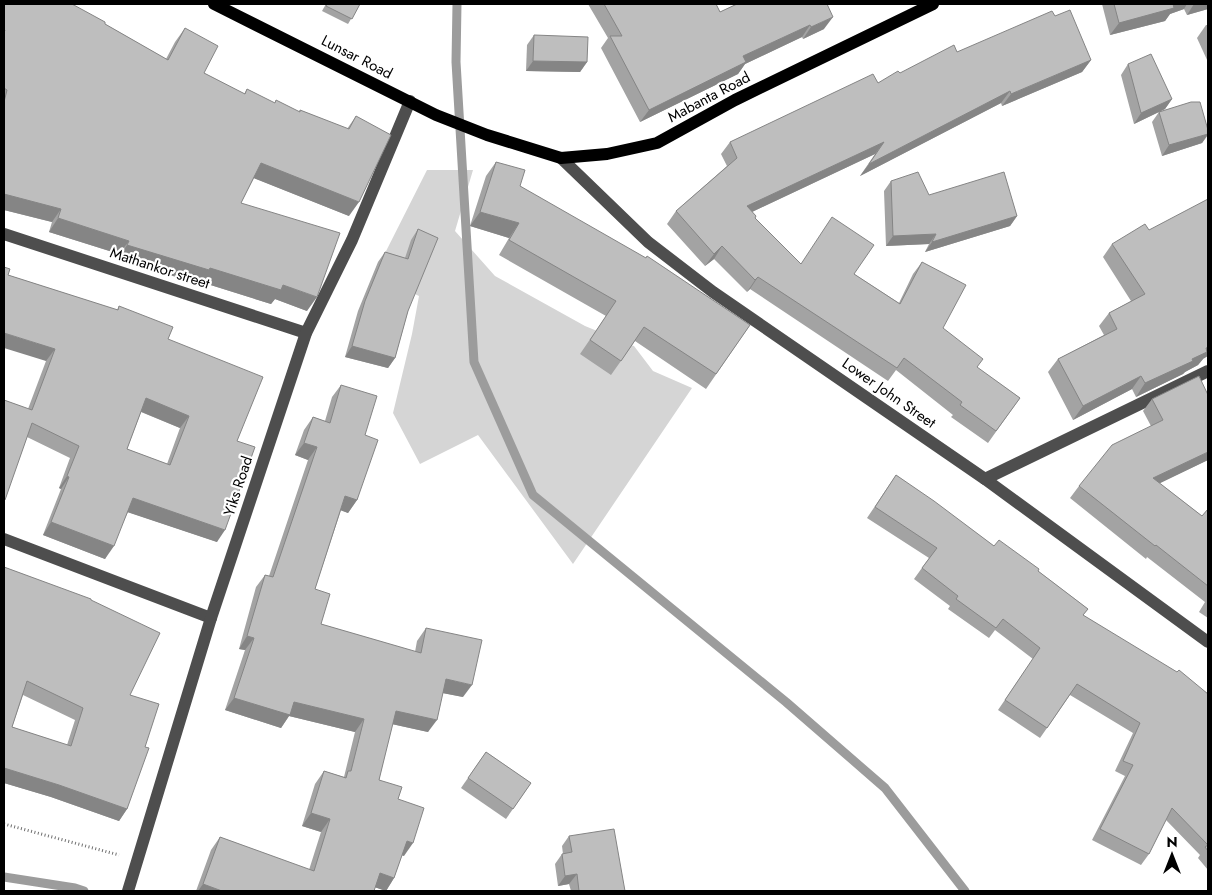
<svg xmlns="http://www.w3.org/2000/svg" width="1212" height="895" font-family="Jost,sans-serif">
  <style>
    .green { fill: #d5d5d5 }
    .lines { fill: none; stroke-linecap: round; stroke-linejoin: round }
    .stream { stroke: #9c9c9c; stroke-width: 9 }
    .path { stroke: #707070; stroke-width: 3; stroke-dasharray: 1 2.5; stroke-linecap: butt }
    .minor { stroke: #4e4e4e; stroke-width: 12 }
    .major { stroke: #000; stroke-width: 12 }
    .wall { fill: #a3a3a3; fill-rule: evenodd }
    .shaded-wall { fill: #858585 }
    .building { fill: #bebebe; stroke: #858585; fill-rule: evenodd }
    .labels { text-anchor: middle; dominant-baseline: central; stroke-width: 4.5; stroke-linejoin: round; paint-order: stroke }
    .street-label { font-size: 15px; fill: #000; stroke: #fff }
  </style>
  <rect width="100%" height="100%" fill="#fff"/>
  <polygon class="green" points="427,170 473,170 455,231 495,276 585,326 634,346 653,371 692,388 573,564 478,435 420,464 393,413 412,334 419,296 374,275"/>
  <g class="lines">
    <g class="stream">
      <polyline points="457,4 456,62 474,362 533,495 786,702 885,788 965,891"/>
      <polyline points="4,877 75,888 84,891"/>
    </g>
    <polyline class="path" points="4,824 119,855"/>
    <g class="minor">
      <polyline points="561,158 648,242 713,292 985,479 1208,642"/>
      <polyline points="4,234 306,333"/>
      <polyline points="985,479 1208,371"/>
      <polyline points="4,539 211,618"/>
      <polyline points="128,891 211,618 306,333 352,240 410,101"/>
    </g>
    <polyline class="major" points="214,4 436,115 487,135 561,158 607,154 657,143 735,100 933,4"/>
  </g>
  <g class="wall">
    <polygon points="4,4 105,24 166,59 175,42 185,28 204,73 244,94 247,89 274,103 299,112 300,110 347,129 356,116 349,216 254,178 241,203 307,311 275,299 271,304 201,282 199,284 118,259 119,254 49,232 52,222 4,210"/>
    <polygon points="326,4 360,4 348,24 322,11"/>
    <polygon points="588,4 716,4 720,12 737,4 824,29 803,39 802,37 745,64 738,74 640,122 601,48 608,38"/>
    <polygon points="1102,4 1208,4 1208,9 1187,15 1184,9 1170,14 1165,21 1110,35"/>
    <polygon points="1055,16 1091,60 1082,72 1002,106 1001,103 860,176 875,154 752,212 756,216 755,218 800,263 854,274 899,303 913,274 922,262 943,328 977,368 1020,398 988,443 951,417 953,415 896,370 888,381 750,289 747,292 714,259 705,266 667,224 676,211 727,166 721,154 730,142 878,83 900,73"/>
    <polygon points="1206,25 1208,25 1208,62 1197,38"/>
    <polygon points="534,35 587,62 580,72 526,71 527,45"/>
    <polygon points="1128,64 1172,99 1165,109 1161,111 1208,130 1208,135 1202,143 1162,156 1152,122 1159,112 1134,124 1121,75"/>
    <polygon points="496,162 520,186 750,325 706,389 635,341 611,375 580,354 606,316 499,255 509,238 470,226 486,176"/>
    <polygon points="891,181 929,195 1017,216 1010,226 925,252 929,244 886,246 884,191"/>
    <polygon points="418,229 408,311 395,358 388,368 345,357 358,311 378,262 385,252 405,258 411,240"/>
    <polygon points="1112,244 1203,359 1198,365 1185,372 1183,374 1136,397 1132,389 1073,420 1048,372 1058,359 1104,335 1099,326 1109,313 1131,301 1103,257"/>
    <path d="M8 275 117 310 119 306 168 339 237 441 217 542 128 512 105 559 43 535 61 489 59 488 70 458 27 437 4 501V400L28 409 46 361ZM141 412 180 428 167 464 127 449Z"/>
    <polygon points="341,385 365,435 357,500 348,513 341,510 315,589 321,624 415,652 417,641 426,628 463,697 443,693 428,732 392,724 379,780 398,799 404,856 402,855 394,878 386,891 375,887 374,891 196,891 211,850 220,837 309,870 321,832 302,826 315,784 324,771 344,777 355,732 289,716 281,728 225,710 245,650 239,649 256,587 265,575 269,576 308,460 295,455 304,430 313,417 325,421 332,397"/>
    <polygon points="1152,399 1208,460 1159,483 1202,516 1208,509 1208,618 1199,612 1205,602 1147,557 1146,559 1070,498 1079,486 1151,426 1143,411"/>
    <polygon points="896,475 994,546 1038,571 1088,609 1083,615 1208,694 1208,870 1198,858 1200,855 1166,820 1149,854 1141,865 1092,840 1125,776 1115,771 1133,733 1070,695 1040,738 998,710 1033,659 995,630 989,638 948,609 950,606 914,579 929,558 867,518"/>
    <path d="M4 567 91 600 130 695 145 747 127 809 119 821 51 797 4 783ZM23 695 75 720 67 745 12 727Z"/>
    <polygon points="486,752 531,783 506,819 461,788"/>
    <polygon points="569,836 625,891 571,891 569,884 558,886 555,864 562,854 563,854 562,846"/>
  </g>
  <g class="shaded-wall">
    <polygon points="1173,4 1187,4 1184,9 1170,14 1165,21 1110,35 1119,23"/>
    <polygon points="1194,4 1208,4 1208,9 1187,15"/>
    <polygon points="833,17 824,29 803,39 811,27"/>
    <polygon points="810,25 802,37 745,64 738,74 640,122 649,110 743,56"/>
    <polygon points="1091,60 1082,72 1002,106 1011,94"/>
    <polygon points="533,61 587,62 580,72 526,71"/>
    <polygon points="1010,91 1001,103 860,176 869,164"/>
    <polygon points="1172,99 1165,109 1134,124 1141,113"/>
    <polygon points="1208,134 1202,143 1162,156 1169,145"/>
    <polygon points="884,142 875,154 739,218 747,206"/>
    <polygon points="261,163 359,202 349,216 251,177"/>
    <polygon points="4,194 61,209 52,222 4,210"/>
    <polygon points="480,212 519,223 509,238 470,226"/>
    <polygon points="1017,216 1010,226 925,252 932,242"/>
    <polygon points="58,218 129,241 119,254 49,232"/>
    <polygon points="936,234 929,244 886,246 893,236"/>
    <polygon points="127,245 210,268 283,285 317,297 307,311 275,299 271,304 201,282 199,284 118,259"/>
    <polygon points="722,246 714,259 705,266 714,254"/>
    <polygon points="758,277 750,289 747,292 755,280"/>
    <polygon points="4,333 55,349 46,361 4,348"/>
    <polygon points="352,346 395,358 388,368 345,357"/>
    <polygon points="1208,347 1208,356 1203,359 1198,365 1185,372 1183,374 1136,397 1145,383 1192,359 1206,348"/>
    <polygon points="1141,376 1132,389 1073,420 1083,406"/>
    <polygon points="146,398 189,416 180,428 137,410"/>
    <polygon points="304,443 317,447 308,460 295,455"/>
    <polygon points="1208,452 1208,460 1144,491 1153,478"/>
    <polygon points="67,476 69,477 61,489 59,488"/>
    <polygon points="345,496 357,500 348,513 337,509"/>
    <polygon points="133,498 225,530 217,542 124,511"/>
    <polygon points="51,522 114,546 105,559 43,535"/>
    <polygon points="247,636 254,638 245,650 239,649"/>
    <polygon points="446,679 472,685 463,697 437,692"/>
    <polygon points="234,698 294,702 364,719 355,732 289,716 281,728 225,710"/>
    <polygon points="396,711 437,720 428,732 387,723"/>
    <polygon points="4,768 59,785 127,809 119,821 51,797 4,783"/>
    <polygon points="311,813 330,819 321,832 302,826"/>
    <polygon points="407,841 413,843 404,856 398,854"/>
    <polygon points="380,873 394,878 386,891 371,886"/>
    <polygon points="577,874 569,884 558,886 565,876"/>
    <polygon points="203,884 222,891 198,891"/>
  </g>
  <g class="building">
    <polygon points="4,4 72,4 105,22 105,24 168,60 185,28 218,46 204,73 245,94 247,89 275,103 276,100 300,112 300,110 349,129 356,116 391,135 359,202 261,163 241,203 340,233 317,297 283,285 281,290 210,268 209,270 127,245 129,241 58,218 61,209 4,194 4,102 7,90 4,88 4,33 5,30 4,29"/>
    <polygon points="327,4 360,4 352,19 326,6"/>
    <polygon points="604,4 716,4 720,12 737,4 827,4 833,17 811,27 810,25 743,56 746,62 649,110 610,36 622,36"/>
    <polygon points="1114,4 1173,4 1174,8 1119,23"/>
    <polygon points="1070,10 1091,60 1011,94 1010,91 869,164 884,142 747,206 756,216 755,218 801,264 832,217 874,245 854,274 900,304 922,262 966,285 943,328 983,359 977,367 1020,398 996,431 960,405 962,402 904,358 897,368 758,277 755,280 722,246 714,254 676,211 737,158 730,142 873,74 878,83 898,71 900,73 954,45 957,52 1052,11 1055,16"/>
    <polygon points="534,35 588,37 587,62 533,61"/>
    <polygon points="1151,54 1172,99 1141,113 1128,64"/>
    <polygon points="1191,102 1200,102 1208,130 1208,134 1169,145 1159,112"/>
    <polygon points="496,162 525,170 520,186 646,258 647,256 750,325 716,374 644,327 621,361 590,340 616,301 509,240 519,223 480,212"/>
    <polygon points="918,172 929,195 1004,172 1017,216 932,242 936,234 893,236 891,181"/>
    <polygon points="1208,199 1208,347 1206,348 1207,352 1192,359 1193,361 1145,383 1141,376 1083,406 1058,359 1117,329 1109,313 1145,294 1112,244 1145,224 1149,230"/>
    <polygon points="418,229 438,238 408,311 395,358 352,346 365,301 385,252 408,259"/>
    <path d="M4 267 10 269 8 275 118 310 119 306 173 327 168 339 263 377 237 441 255 447 225 530 133 498 114 546 51 522 69 477 67 476 79 446 32 423 5 500 4 499V400L32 410 55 349 4 333ZM146 398 189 416 170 465 127 449Z"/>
    <polygon points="1199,376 1208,395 1208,452 1153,478 1202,516 1208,509 1208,586 1156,545 1155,546 1079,486 1112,445 1163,420 1152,399"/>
    <polygon points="341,385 377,396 365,435 378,440 357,500 345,496 315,589 330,594 321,624 421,653 426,628 482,640 472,685 446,679 437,720 396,711 379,780 402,787 398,799 424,808 413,843 407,841 394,878 380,873 374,891 222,891 203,884 220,837 314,871 330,819 311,813 324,771 346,778 348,771 351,771 364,719 294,702 290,715 234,698 254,638 247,636 265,575 273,577 317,447 304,443 313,417 330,423"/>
    <polygon points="896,475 934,501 994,546 999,540 1039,569 1038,571 1088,609 1083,615 1177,672 1179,670 1208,694 1208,851 1205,847 1208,845 1172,808 1149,854 1100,829 1133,765 1123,761 1140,723 1077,684 1047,728 1005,700 1040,648 1003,619 996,628 956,599 958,596 922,568 937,548 875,507"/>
    <path d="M4 567 91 599V600L160 633 130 695 159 704 145 747 149 748 127 809 59 785 4 768ZM27 681 83 708 71 746 12 727Z"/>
    <polygon points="486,752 531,783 513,809 468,778"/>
    <polygon points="614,829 625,891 579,891 577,874 565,876 562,854 572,852 569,836"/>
  </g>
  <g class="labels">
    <g class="street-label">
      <text transform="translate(357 57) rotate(27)">Lunsar Road</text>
      <text transform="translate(709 97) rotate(-28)">Mabanta Road</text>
      <text transform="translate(160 268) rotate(18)">Mathankor street</text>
      <text transform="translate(889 393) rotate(35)">Lower John Street</text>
      <text transform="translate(238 486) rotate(-72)">Yiks Road</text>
    </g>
  </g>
  <rect width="1212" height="895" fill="none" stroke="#000000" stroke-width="10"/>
  <g transform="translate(1172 855)" stroke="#ffffff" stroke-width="4" paint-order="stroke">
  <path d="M0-4L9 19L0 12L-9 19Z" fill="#000000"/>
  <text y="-8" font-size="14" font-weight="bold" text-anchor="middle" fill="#000000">N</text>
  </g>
</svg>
